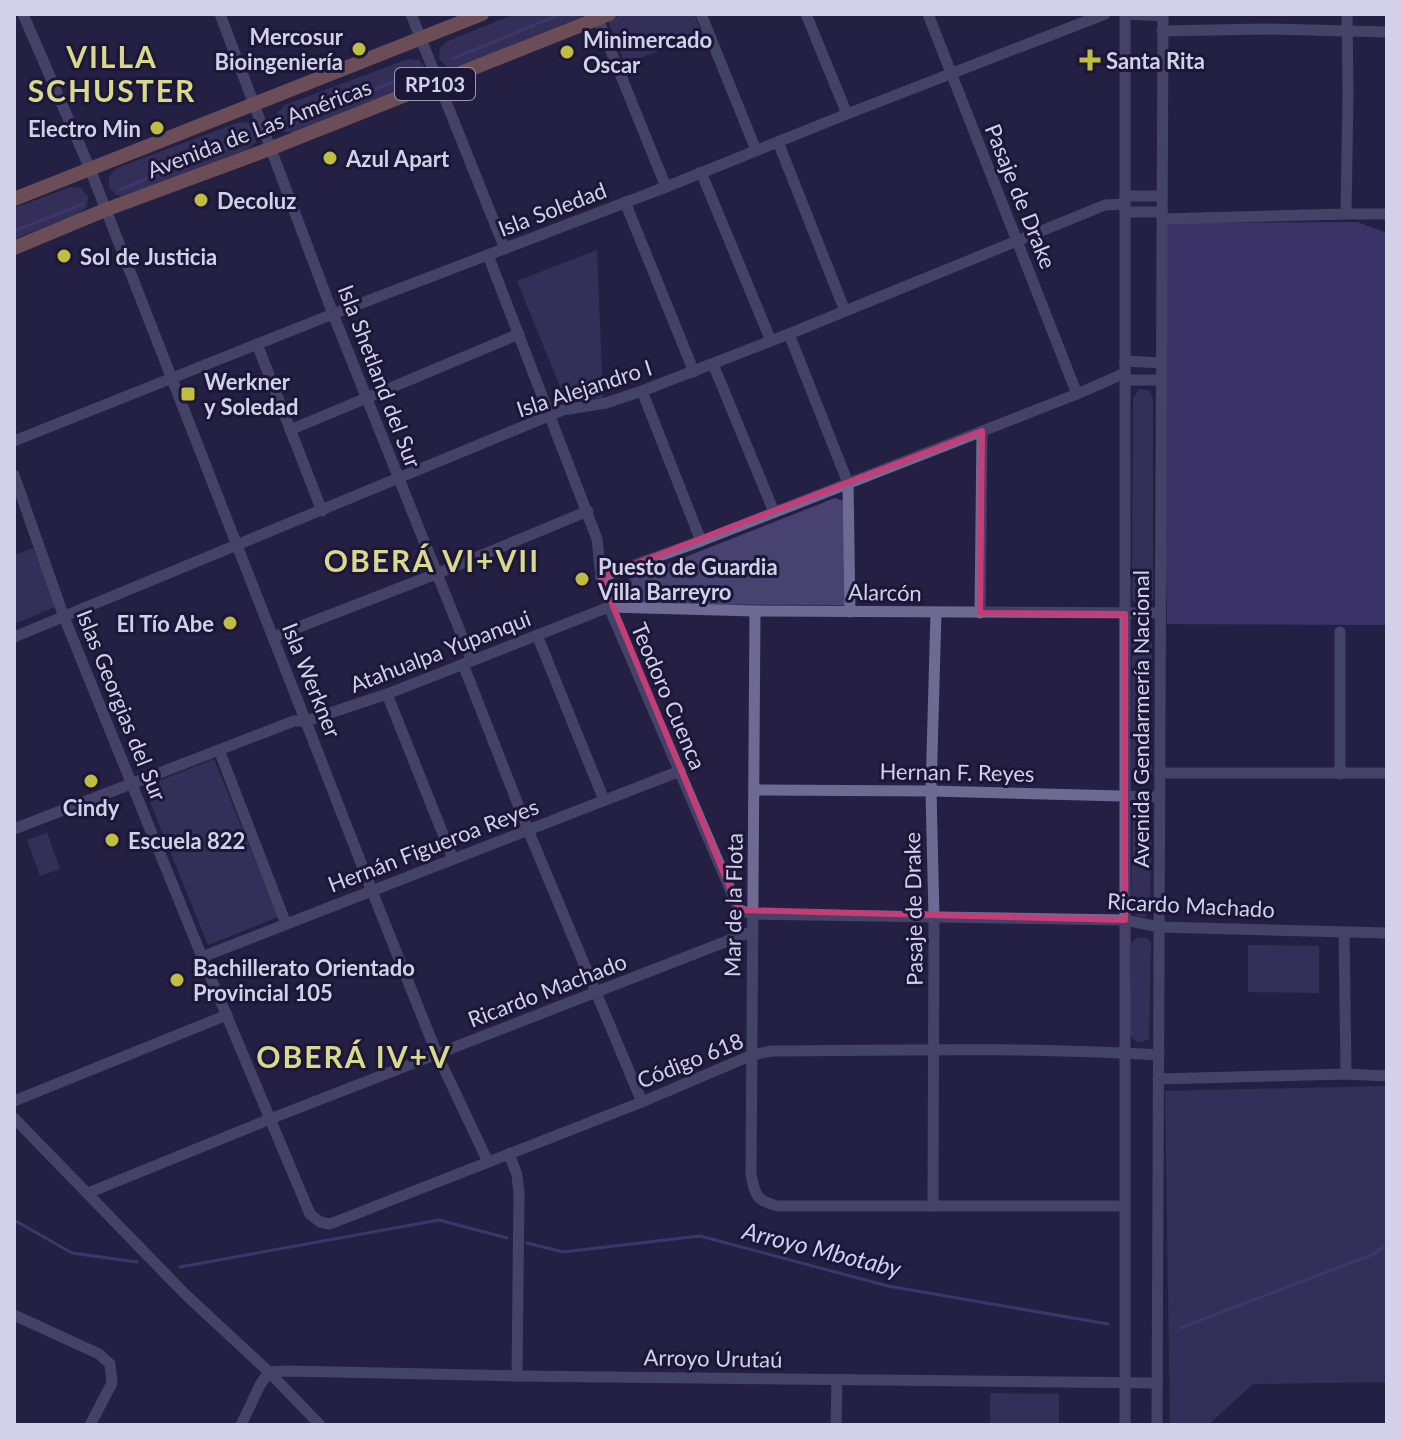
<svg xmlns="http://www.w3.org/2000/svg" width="1401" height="1439" font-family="Lato,sans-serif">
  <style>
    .green { fill: #484271 }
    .forest { fill: #574b95 }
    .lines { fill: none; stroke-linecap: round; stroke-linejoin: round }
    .stream { stroke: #5c509a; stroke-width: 3 }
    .minor { stroke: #6e6a93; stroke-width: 11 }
    .major { stroke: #c18371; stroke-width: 14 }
    .marked { fill: none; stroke: #c53d77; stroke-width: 6; stroke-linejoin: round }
    .poi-dot { fill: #c0be41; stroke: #1c1638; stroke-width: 3 }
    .labels { text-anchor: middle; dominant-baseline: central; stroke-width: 6; stroke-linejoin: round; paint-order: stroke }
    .shield { fill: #1c1638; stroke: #9b99b3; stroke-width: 2 }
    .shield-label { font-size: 20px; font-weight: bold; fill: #d2d1e8 }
    .poi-label { font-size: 22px; font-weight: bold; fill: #d2d1e8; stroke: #1c1638; text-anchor: start }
    .street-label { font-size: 22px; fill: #d2d1e8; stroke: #1c1638 }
    .water-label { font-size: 24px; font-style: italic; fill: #d1cdf8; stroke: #1c1638 }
    .district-label { font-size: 30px; font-weight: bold; letter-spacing: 2px; fill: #d9d98b; stroke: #1c1638 }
  </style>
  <rect width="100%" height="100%" fill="#252043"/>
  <g class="green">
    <polygon points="515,14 588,14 458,68 447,67 439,59 440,48 448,41"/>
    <polygon points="624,14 694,14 702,34 625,64 608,20"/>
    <polygon points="408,59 419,60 425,68 424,79 415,86 295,132 284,132 276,124 277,113 285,105"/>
    <polygon points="240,122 251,123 258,132 256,142 248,149 127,196 116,195 109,187 109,176 117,168"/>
    <polygon points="71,187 81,188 88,197 87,207 78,214 14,239 14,208"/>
    <polygon points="597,250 603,399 563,394 517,281"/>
    <polygon points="1139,389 1149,390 1153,399 1153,599 1147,605 1137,606 1132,600 1133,398"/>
    <polygon points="835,498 846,502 845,605 617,604 612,586"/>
    <polygon points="33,548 57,606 14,624 14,555"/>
    <polygon points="1138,633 1148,634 1152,639 1152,775 1146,781 1136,781 1131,775 1132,638"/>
    <polygon points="214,759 278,917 208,945 144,787"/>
    <polygon points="1138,812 1148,813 1152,818 1150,913 1144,917 1138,916 1131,909 1133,817"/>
    <polygon points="47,833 60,869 40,876 27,840"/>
    <polygon points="1137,938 1147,938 1151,943 1149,1039 1142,1042 1136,1042 1130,1035 1131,943"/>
    <polygon points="1248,945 1319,946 1319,993 1248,992"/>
    <polygon points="1387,1086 1387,1382 1253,1384 1208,1425 1170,1425 1165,1091"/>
    <polygon points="990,1393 1059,1394 1059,1425 990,1425"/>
  </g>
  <polygon class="forest" points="1357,222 1387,233 1387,625 1167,624 1160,223"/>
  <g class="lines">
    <g class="stream">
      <polyline points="452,59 561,14"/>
      <polyline points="285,124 414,74"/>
      <polyline points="119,190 250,138"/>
      <polyline points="14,231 83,204"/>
      <polyline points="14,1220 72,1253 137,1262"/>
      <polyline points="527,1243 563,1252 700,1236 888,1286 1108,1324"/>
      <polyline points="180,1267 439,1220 507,1238"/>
      <polyline points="1180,1328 1374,1254 1387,1245"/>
    </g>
    <g class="minor">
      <polyline points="23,14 90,169 372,891 437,1054 488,1162"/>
      <polyline points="220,14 333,314 472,661"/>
      <polyline points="411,14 505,249"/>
      <polyline points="701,14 756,150"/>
      <polyline points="806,14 847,114"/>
      <polyline points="928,14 1077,394"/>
      <polyline points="1125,14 1125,1425"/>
      <polyline points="1125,14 1163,16"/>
      <polyline points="598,19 666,187"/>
      <polyline points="1162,31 1265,29 1387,32"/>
      <polyline points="778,142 845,311"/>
      <polyline points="701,172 771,341"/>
      <polyline points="1125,196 1162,196"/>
      <polyline points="625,202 694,372"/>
      <polyline points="1125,212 1162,212"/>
      <polyline points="1346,214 1387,214"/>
      <polyline points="1162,219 1346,214 1348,93 1347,14"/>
      <polyline points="488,255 597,539 601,577 609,607 739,910 753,914 1125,920 1159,927 1387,933"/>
      <polyline points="789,334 848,483 850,612"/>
      <polyline points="257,344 322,511"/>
      <polyline points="1125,361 1161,363"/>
      <polyline points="713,364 774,512"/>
      <polyline points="1125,380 1161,380"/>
      <polyline points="642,391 701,541"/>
      <polyline points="290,430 519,334"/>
      <polyline points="14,441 333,314 666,187 847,114 1105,14"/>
      <path d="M14 475 64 617 202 957 310 1214 320 1222 330 1224 642 1102 752 1055 772 1051C900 1050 1030 1047 1159 1055"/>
      <polyline points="601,577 701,541 1077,394 1125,373"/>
      <path d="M755 611 751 1174C755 1195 756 1201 778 1206H1125"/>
      <polyline points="980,613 982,431"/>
      <polyline points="1340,632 1340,774"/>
      <polyline points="537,635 604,800"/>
      <polyline points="14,637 563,410 606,403 642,391 789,334 1105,205 1125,204"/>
      <polyline points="273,637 436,574 588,511"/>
      <polyline points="463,664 528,830 642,1102"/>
      <polyline points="387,694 453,859"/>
      <polyline points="219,750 286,924"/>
      <polyline points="1160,773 1387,773"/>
      <polyline points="755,790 931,791 1159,797"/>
      <polyline points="14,829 294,721 306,721 387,694 609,607 755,611 1160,613"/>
      <polyline points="1344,932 1346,1074"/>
      <polyline points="202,957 680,771"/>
      <polyline points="1158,1079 1346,1074 1387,1076"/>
      <polyline points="14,1101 227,1015"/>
      <polyline points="14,1118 185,1294 269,1372 320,1425"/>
      <polyline points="509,1154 517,1175 519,1194 517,1376"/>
      <polyline points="88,1193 270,1119 753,931"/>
      <polyline points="933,1206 934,917 931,791 936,612"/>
      <polyline points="14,1315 99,1354 110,1364 112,1383 90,1425"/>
      <polyline points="269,1372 288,1371 517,1376 1157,1383"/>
      <polyline points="241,1425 260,1385 269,1372"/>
      <polyline points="836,1425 837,1380"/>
      <polyline points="1157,1425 1163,14"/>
    </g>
    <g class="major">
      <polyline points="14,199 482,14"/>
      <polyline points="14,248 105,210 272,148 609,14"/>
    </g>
  </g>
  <path d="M0 0H1401V1439H0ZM982 431 980 613 1125 614V920L739 910 601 577Z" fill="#252043" fill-opacity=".55" fill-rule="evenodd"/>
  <path class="marked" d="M982 431 980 613 1125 614V920L739 910 601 577Z"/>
  <g class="poi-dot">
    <circle cx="359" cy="49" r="8"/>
    <circle cx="567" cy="52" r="8"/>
    <path d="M1086 48h8v8h8v8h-8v8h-8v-8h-8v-8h8z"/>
    <circle cx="157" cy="128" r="8"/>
    <circle cx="330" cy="158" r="8"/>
    <circle cx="201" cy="200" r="8"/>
    <circle cx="64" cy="256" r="8"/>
    <rect x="180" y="386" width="16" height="16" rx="4"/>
    <circle cx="582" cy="579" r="8"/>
    <circle cx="230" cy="623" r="8"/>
    <circle cx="91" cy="781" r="8"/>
    <circle cx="112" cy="840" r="8"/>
    <circle cx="177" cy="980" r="8"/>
  </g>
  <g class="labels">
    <rect class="shield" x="395" y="68" width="80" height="32" rx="6"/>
    <g class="shield-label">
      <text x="435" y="84">RP103</text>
    </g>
    <g class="poi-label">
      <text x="343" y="36" text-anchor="end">Mercosur<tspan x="343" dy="25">Bioingeniería</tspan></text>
      <text x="583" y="39">Minimercado<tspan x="583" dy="25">Oscar</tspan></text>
      <text x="1106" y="60">Santa Rita</text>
      <text x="141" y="128" text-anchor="end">Electro Min</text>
      <text x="346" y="158">Azul Apart</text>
      <text x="217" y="200">Decoluz</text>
      <text x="80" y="256">Sol de Justicia</text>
      <text x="204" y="381">Werkner<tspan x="204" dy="25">y Soledad</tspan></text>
      <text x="598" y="566">Puesto de Guardia<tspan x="598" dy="25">Villa Barreyro</tspan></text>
      <text x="214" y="623" text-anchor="end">El Tío Abe</text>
      <text x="91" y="807" text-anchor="middle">Cindy</text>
      <text x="128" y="840">Escuela 822</text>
      <text x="193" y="967">Bachillerato Orientado<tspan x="193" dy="25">Provincial 105</tspan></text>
    </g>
    <g class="street-label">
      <text transform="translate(259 128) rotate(-21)">Avenida de Las Américas</text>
      <text transform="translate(1021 196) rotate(68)">Pasaje de Drake</text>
      <text transform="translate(552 209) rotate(-21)">Isla Soledad</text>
      <text transform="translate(380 376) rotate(69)">Isla Shetland del Sur</text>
      <text transform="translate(584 388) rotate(-18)">Isla Alejandro I</text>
      <text transform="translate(885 592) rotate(1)">Alarcón</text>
      <text transform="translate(440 651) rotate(-21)">Atahualpa Yupanqui</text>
      <text transform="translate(312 680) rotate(68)">Isla Werkner</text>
      <text transform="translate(669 696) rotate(67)">Teodoro Cuenca</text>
      <text transform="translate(122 705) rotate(68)">Islas Georgias del Sur</text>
      <text transform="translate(1140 719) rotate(-90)">Avenida Gendarmería Nacional</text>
      <text transform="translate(957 772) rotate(1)">Hernan F. Reyes</text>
      <text transform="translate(433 845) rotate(-21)">Hernán Figueroa Reyes</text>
      <text transform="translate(733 905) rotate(-89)">Mar de la Flota</text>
      <text transform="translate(1191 905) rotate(3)">Ricardo Machado</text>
      <text transform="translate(913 909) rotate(-91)">Pasaje de Drake</text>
      <text transform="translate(547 990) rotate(-21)">Ricardo Machado</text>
      <text transform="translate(690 1060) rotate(-22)">Código 618</text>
      <text transform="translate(713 1358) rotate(1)">Arroyo Urutaú</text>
    </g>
    <g class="water-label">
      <text transform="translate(822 1249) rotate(14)">Arroyo Mbotaby</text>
    </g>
    <g class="district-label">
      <text x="112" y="56">VILLA<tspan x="112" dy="34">SCHUSTER</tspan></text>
      <text x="432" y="560">OBERÁ VI+VII</text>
      <text x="354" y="1056">OBERÁ IV+V</text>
    </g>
  </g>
  <rect width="1401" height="1439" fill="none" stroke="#d2d1e8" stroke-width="32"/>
</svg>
